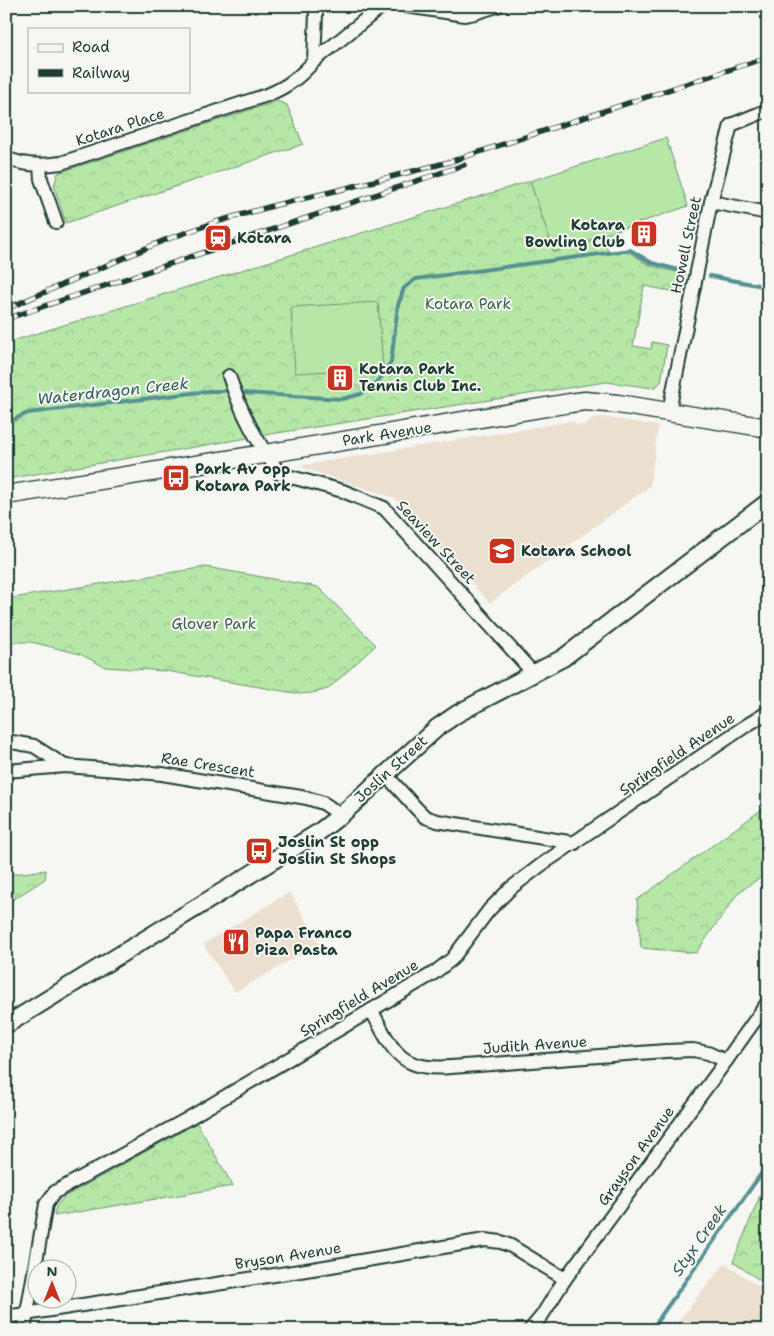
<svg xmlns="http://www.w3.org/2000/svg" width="774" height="1336" font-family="'Shantell Sans',sans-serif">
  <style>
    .built { fill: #ebdfd0 }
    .forest { fill: url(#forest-crowns); stroke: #6a926e }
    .pitch { fill: #b6e7a7; stroke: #6a926e }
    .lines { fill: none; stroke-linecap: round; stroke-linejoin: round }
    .stream { stroke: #549192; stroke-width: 4 }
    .minor-casing { stroke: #1f3d34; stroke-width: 16 }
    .tertiary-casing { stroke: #1f3d34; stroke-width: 20 }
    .secondary-casing { stroke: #1f3d34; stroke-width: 21 }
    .minor { stroke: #f6f6f2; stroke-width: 12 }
    .tertiary { stroke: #f6f6f2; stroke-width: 16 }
    .secondary { stroke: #f6f6f2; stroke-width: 18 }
    .rail-casing { stroke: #1f3d34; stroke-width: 5.5 }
    .rail { stroke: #f6f6f2; stroke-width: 4; stroke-dasharray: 11; stroke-linecap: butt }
    .labels { text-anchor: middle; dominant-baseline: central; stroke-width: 4; stroke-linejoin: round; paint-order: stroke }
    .street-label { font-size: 15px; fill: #1f3d34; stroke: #f6f6f2 }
    .poi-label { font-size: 15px; font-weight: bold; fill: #1f3d34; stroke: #f6f6f2; text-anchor: start }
    .park-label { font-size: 15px; fill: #3d5f4b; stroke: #f6f6f2 }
    .water-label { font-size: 16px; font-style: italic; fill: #35605b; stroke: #f6f6f2 }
  </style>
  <defs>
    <pattern id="forest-crowns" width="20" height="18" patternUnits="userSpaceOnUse" patternTransform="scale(1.25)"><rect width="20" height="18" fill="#b6e7a7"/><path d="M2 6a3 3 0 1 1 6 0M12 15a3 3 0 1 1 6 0" fill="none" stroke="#9cc790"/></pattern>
  </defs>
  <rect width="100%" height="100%" fill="#f6f6f2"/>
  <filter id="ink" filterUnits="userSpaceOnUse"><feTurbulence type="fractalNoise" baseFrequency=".02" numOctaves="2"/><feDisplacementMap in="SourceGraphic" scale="10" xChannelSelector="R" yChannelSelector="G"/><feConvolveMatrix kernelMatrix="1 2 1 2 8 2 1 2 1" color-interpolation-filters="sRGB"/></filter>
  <g filter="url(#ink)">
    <g class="built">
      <polygon points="603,417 658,426 650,486 490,603 394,498 298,466 573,421 577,425 587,424 593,418"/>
      <polygon points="290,892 319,944 235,992 203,944"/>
      <polygon points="725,1263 768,1293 768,1330 671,1330"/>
    </g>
    <g class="forest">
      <polygon points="277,101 287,105 303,144 66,223 54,186 58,173"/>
      <polygon points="530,181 554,252 603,236 608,251 629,252 651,266 685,274 682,293 644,286 633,346 651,349 652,342 667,345 661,382 654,388 606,382 277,433 6,479 6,343"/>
      <polygon points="206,567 318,587 376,645 328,689 312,693 300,694 166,671 105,667 80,654 31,642 6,642 6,599"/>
      <polygon points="768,805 768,872 738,893 696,953 641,948 637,900"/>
      <polygon points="46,870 45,879 6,904 6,875"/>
      <polygon points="197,1123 233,1186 54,1216 56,1207 64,1197"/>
      <polygon points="768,1176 768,1286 733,1262"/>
    </g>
    <g class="pitch">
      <polygon points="666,138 688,206 554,252 530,181"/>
      <polygon points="378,302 383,368 295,373 291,307"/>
    </g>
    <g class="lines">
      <g class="stream">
        <polyline points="710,276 768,287"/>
        <polyline points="242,393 342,399 361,394 378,381 391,362 398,305 404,288 416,279 630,250 652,263 682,271"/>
        <polyline points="6,423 28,413 209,391 224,391"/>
        <polyline points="651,1330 768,1164"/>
      </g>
      <g class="minor-casing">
        <g id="minor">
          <polyline points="406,6 465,15 475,13 497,6"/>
          <polyline points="314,61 316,14 315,6"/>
          <path d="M6 158C24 166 42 166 61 163L267 95C287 87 300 77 314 61L382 6"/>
          <polyline points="40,165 41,179 56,222"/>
          <polyline points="711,202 768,213"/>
          <path d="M229 376C241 413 257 442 280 474L343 491 384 508 534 674"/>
          <polyline points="669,411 711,202 731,125 768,110"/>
          <polyline points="6,741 34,746 65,766"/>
          <polyline points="6,771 65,766 117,770 162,774 307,798 323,803 341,815"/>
          <polyline points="385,774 417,809 425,817 437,821 575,843"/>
          <path d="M371 1010C382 1028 391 1055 412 1063 424 1068 439 1068 451 1067L666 1051 693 1050 708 1053 726 1061"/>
          <polyline points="6,1317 325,1267 485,1240 501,1242 511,1246 565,1279"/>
          <polyline points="24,1330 46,1204 55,1192 189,1118 434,973 452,959 489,910 511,888 541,865 744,727 768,712"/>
          <polyline points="530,1330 541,1317 565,1279 726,1061 768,1002"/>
        </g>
      </g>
      <g class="tertiary-casing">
        <polyline id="tertiary" points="6,1025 319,832 341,815 438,727 457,714 477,703 563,658 768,502"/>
      </g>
      <g class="secondary-casing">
        <polyline id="secondary" points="6,495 265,454 570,403 585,401 618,404 768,428"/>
      </g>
      <use href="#minor" class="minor"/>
      <use href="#tertiary" class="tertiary"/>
      <use href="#secondary" class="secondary"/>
      <g class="rail-casing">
        <g id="rail">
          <polyline points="6,309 165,240 216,222 276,205 339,190 449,162 768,57"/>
          <polyline points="6,319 464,165"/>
        </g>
      </g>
      <use href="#rail" class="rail"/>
    </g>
  </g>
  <defs>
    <g id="building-square" transform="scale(1.4375)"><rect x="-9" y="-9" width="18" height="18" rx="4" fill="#c8321e" stroke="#f6f6f2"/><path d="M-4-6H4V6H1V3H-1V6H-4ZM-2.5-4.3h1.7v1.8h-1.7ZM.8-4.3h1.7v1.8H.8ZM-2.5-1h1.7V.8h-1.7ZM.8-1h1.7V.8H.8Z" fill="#fff"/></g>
    <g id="station-square" transform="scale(1.4375)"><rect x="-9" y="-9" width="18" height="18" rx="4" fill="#c8321e" stroke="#f6f6f2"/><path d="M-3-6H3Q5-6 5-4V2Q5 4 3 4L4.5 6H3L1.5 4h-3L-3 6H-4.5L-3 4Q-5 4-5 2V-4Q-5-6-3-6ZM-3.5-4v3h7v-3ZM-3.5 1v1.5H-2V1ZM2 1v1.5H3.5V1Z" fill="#fff"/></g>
    <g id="bus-square" transform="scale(1.4375)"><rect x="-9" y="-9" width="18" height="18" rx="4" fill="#c8321e" stroke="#f6f6f2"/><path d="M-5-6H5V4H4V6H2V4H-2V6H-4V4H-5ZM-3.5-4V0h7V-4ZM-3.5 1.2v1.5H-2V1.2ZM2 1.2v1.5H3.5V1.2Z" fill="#fff"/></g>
    <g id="school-square" transform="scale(1.4375)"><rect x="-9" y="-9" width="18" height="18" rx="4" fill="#c8321e" stroke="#f6f6f2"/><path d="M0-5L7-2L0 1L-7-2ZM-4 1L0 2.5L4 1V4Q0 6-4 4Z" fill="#fff"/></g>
    <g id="restaurant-square" transform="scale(1.4375)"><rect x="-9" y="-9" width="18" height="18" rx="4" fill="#c8321e" stroke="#f6f6f2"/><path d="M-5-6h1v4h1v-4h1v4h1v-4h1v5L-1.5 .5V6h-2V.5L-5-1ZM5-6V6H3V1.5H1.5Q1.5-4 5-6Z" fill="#fff"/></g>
  </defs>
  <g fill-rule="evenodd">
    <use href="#building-square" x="644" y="234"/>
    <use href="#station-square" x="218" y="238"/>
    <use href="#building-square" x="340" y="378"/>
    <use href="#bus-square" x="176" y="478"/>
    <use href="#school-square" x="502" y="551"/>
    <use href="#bus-square" x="259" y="851"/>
    <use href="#restaurant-square" x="236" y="942"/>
  </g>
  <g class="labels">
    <g class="street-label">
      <text transform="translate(120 127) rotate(-18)">Kotara Place</text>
      <text transform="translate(686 245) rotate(-78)">Howell Street</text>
      <text transform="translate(387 434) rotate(-9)">Park Avenue</text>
      <text transform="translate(436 542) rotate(47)">Seaview Street</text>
      <text transform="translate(677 754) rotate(-34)">Springfield Avenue</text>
      <text transform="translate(208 765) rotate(9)">Rae Crescent</text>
      <text transform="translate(391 769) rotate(-42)">Joslin Street</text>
      <text transform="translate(359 998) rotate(-31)">Springfield Avenue</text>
      <text transform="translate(535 1045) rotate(-4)">Judith Avenue</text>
      <text transform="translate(636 1156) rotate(-54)">Grayson Avenue</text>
      <text transform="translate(288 1256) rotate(-9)">Bryson Avenue</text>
    </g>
    <g class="poi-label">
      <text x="625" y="225" text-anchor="end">Kotara<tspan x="625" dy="17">Bowling Club</tspan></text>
      <text x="237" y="238">Kotara</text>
      <text x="359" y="369">Kotara Park<tspan x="359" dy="17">Tennis Club Inc.</tspan></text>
      <text x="195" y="469">Park Av opp<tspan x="195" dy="17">Kotara Park</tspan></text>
      <text x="521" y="551">Kotara School</text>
      <text x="278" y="842">Joslin St opp<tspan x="278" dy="17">Joslin St Shops</tspan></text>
      <text x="255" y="933">Papa Franco<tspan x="255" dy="17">Piza Pasta</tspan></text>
    </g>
    <g class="park-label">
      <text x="468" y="304">Kotara Park</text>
      <text x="214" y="624">Glover Park</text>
    </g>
    <g class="water-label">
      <text transform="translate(113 391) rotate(-6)">Waterdragon Creek</text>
      <text transform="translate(699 1240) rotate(-55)">Styx Creek</text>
    </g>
  </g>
  <rect width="774" height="1336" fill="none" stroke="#f6f6f2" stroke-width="25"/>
  <rect x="12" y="12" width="749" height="1311" fill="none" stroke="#1f3d34" stroke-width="2" filter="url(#ink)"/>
  <rect x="28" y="28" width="162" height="65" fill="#f6f6f2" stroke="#a0aca6"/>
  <rect x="38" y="44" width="25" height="8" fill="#f6f6f2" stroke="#a0aca6"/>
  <text x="72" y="52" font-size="15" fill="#1f3d34">Road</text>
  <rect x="38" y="69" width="25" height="8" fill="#1f3d34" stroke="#a0aca6"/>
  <text x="72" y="78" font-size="15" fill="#1f3d34">Railway</text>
  <g transform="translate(52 1284)"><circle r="24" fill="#f6f6f2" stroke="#a0aca6"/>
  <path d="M0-4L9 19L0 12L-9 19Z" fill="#c8321e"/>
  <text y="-8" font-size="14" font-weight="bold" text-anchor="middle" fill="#1f3d34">N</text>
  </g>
</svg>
